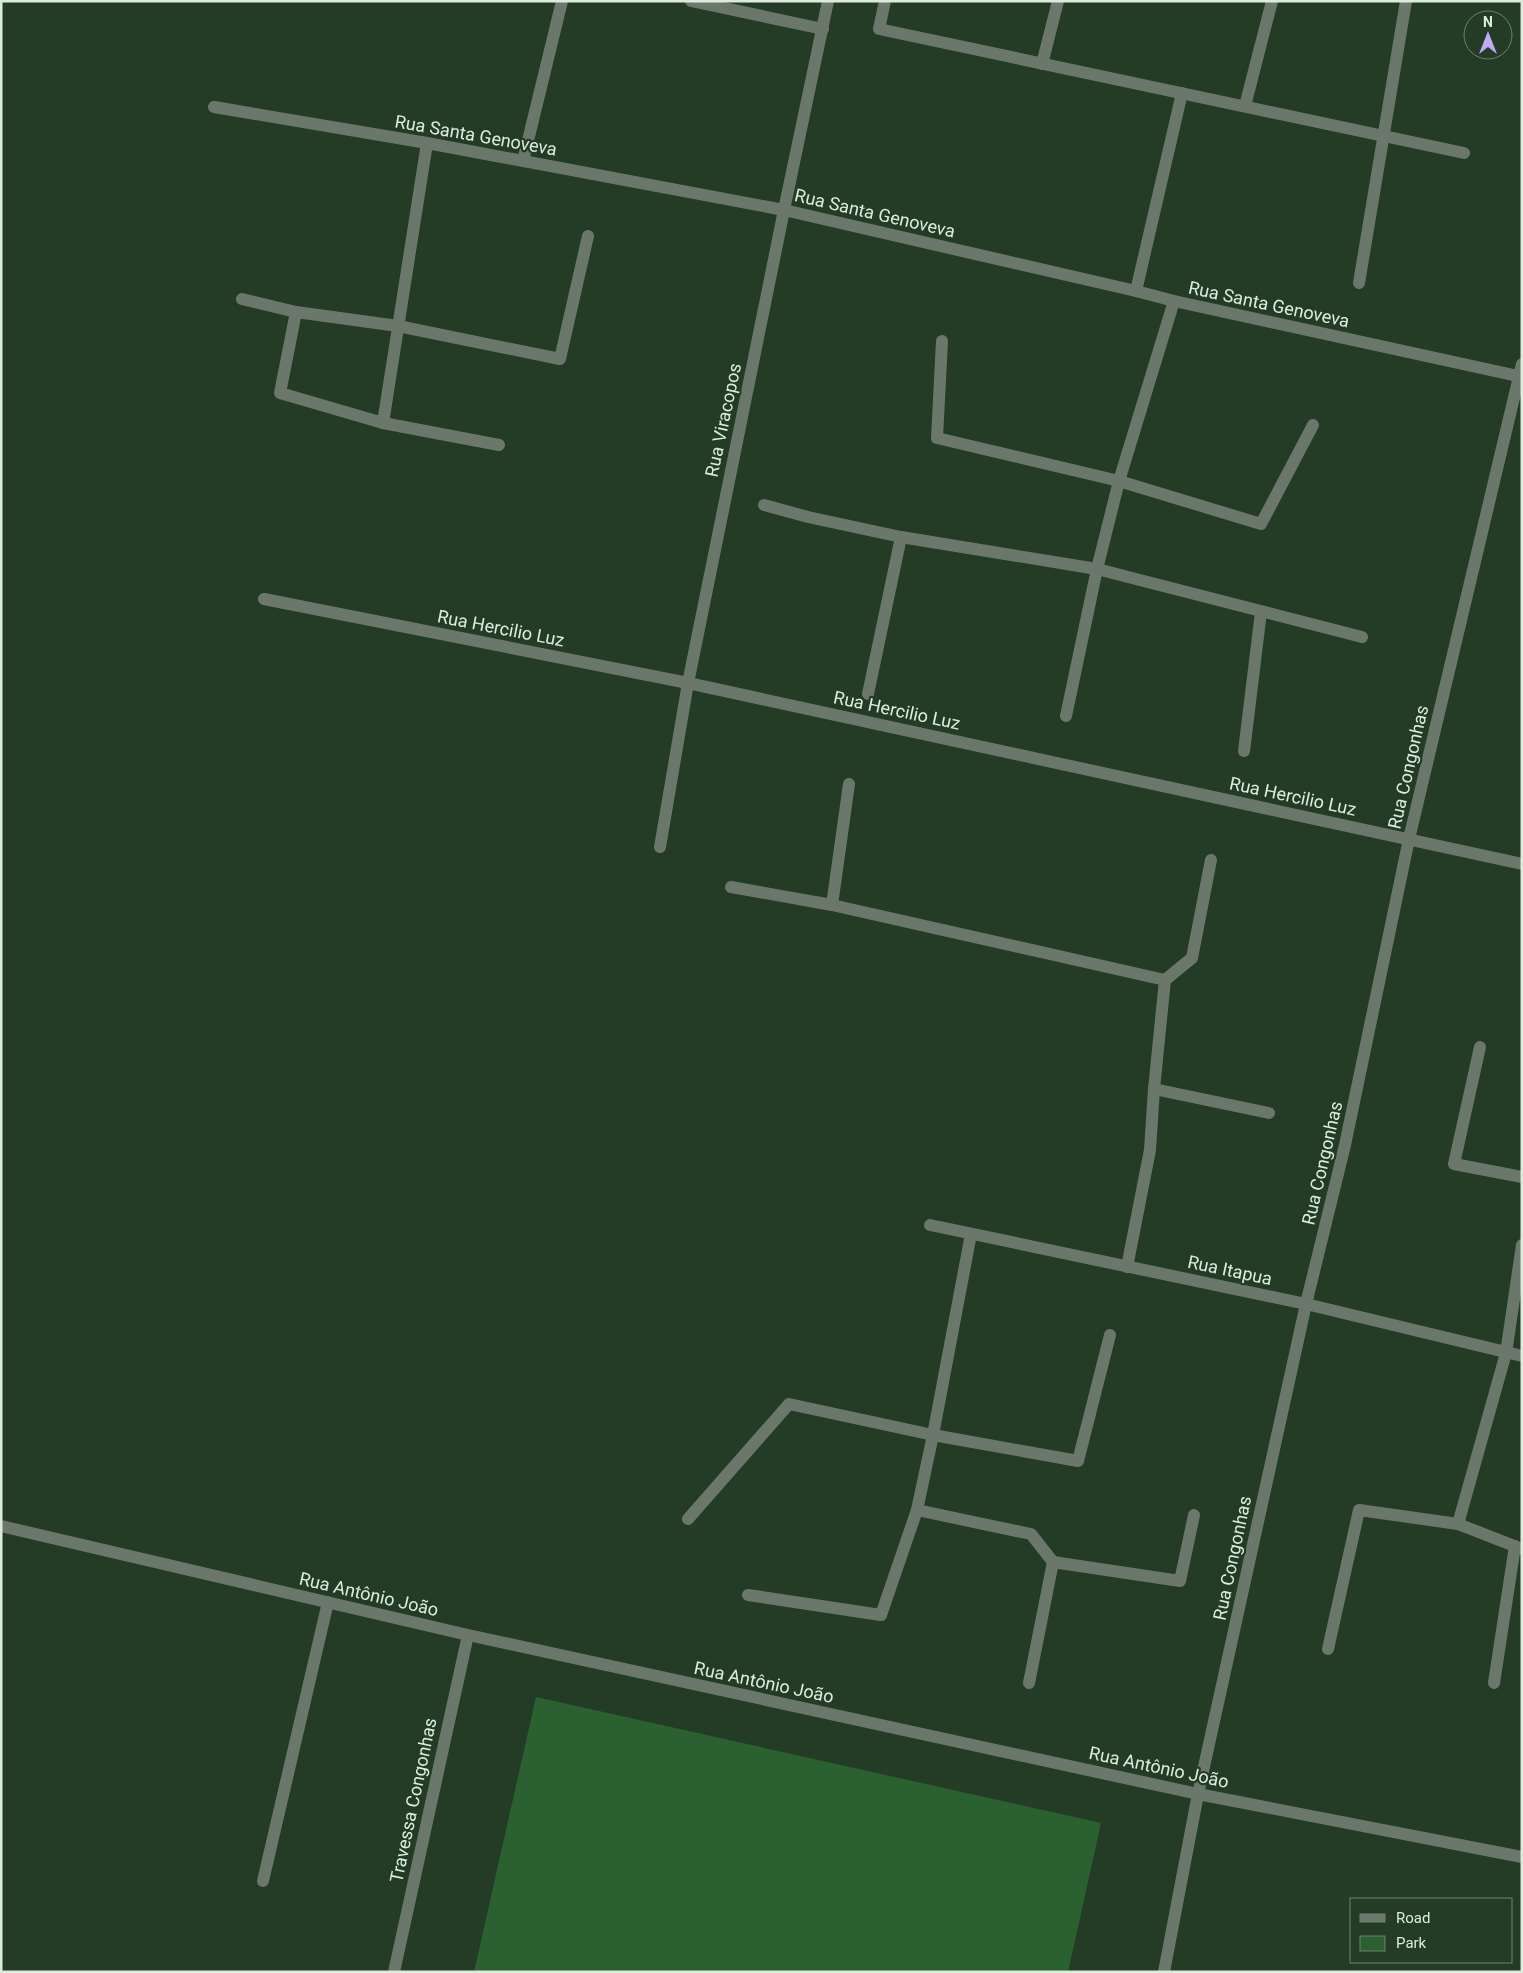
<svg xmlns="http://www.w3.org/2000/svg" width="1523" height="1973" font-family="Roboto,sans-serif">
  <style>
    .green { fill: #2b6131 }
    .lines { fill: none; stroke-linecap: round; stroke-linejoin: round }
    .minor { stroke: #6c776c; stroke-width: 12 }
    .labels { text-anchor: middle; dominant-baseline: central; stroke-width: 4.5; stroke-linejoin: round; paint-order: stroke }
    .street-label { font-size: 18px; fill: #ddebdd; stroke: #243c26 }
  </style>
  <rect width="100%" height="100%" fill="#243c26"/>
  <polygon class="green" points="536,1697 1101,1823 1068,1972 474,1972"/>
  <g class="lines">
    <g class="minor">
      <polyline points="691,1 823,29"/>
      <polyline points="885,1 879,29 1464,153"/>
      <polyline points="1042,64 1058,1"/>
      <polyline points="1245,106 1272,1"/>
      <polyline points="214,107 427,143 784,210 1136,291 1174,301 1522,377"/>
      <polyline points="523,161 562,1"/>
      <polyline points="1359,283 1406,1"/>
      <polyline points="1136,291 1182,93"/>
      <polyline points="242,299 296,312 398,326 560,359 588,236"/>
      <polyline points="296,312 280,393 383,423 499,445"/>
      <polyline points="942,341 937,438 1119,481 1261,524 1313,425"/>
      <polyline points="383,423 427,143"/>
      <polyline points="764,505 808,517 901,537 1097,569 1362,637"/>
      <polyline points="264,599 688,683 1522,864"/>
      <polyline points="868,694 901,537"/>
      <polyline points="1066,716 1097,569 1119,481 1174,301"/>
      <polyline points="1244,751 1261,612"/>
      <polyline points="660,847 688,683 784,210 828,1"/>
      <polyline points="731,887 832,905 1165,980 1154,1089 1150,1150 1127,1267"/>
      <polyline points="832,905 849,784"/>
      <polyline points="1165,980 1192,958 1211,860"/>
      <polyline points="1480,1047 1454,1164 1522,1177"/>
      <polyline points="1154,1089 1269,1113"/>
      <polyline points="930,1225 1306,1304 1522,1356"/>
      <polyline points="917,1510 1031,1534 1053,1562 1029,1683"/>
      <polyline points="688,1519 789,1404 933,1435 1078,1461 1110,1335"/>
      <polyline points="1458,1524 1506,1353 1522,1245"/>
      <polyline points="1,1526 468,1635 1198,1794 1522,1857"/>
      <polyline points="1053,1562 1180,1581 1194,1515"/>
      <polyline points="748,1595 881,1615 917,1510 933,1435 971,1234"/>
      <polyline points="1328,1649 1359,1510 1458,1524 1522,1549"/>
      <polyline points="1494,1683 1515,1546"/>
      <polyline points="263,1881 328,1602"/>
      <polyline points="394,1972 468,1635"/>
      <polyline points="1164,1972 1198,1794 1306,1304 1345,1145 1409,839 1522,364"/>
    </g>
  </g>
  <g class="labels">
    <g class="street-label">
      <text transform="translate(476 135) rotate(10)">Rua Santa Genoveva</text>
      <text transform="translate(875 213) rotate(13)">Rua Santa Genoveva</text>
      <text transform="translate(1269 304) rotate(12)">Rua Santa Genoveva</text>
      <text transform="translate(723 420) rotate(-78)">Rua Viracopos</text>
      <text transform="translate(501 628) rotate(11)">Rua Hercilio Luz</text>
      <text transform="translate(897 710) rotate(12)">Rua Hercilio Luz</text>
      <text transform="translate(1408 767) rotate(-77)">Rua Congonhas</text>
      <text transform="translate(1293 796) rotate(12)">Rua Hercilio Luz</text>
      <text transform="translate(1322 1163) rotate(-77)">Rua Congonhas</text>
      <text transform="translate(1230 1270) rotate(12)">Rua Itapua</text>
      <text transform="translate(1232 1558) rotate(-78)">Rua Congonhas</text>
      <text transform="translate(369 1594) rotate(13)">Rua Antônio João</text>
      <text transform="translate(764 1682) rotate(12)">Rua Antônio João</text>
      <text transform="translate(1159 1767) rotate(12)">Rua Antônio João</text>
      <text transform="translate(413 1800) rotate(-78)">Travessa Congonhas</text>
    </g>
  </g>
  <rect width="1523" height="1973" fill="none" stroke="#ddebdd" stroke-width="5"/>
  <rect x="1350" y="1898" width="162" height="65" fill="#243c26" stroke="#6e826f"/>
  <rect x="1360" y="1914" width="25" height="8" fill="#6c776c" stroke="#6e826f"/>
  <text x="1396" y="1923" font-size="15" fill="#ddebdd">Road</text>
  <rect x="1360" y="1936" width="25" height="15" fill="#2b6131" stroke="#6e826f"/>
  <text x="1396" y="1948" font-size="15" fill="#ddebdd">Park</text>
  <g transform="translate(1488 35)"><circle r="24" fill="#243c26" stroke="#6e826f"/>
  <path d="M0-4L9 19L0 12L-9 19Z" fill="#bda9f5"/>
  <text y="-8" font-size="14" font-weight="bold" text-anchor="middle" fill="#ddebdd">N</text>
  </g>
</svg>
